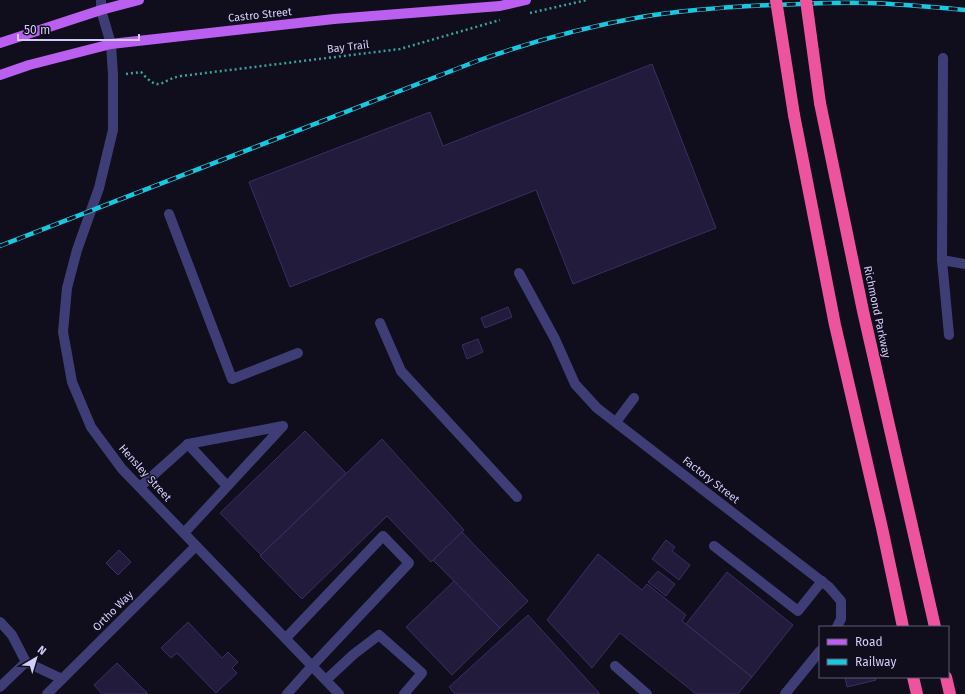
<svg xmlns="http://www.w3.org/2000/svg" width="965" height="694" font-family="'Fira Sans',sans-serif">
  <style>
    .building { fill: #221b3b; stroke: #3a2f65 }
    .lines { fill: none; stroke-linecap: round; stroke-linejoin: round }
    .path { stroke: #38a39d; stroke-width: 2.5; stroke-dasharray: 2 3; stroke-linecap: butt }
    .minor { stroke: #3f3d76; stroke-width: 10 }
    .major { stroke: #ba5fef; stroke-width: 10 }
    .highway { stroke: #ee549e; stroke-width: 12 }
    .rail-casing { stroke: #16c9de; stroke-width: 4.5 }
    .rail { stroke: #100d1c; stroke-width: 3; stroke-dasharray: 9; stroke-linecap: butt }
    .highway-bridge { stroke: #ee549e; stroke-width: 12 }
    .labels { text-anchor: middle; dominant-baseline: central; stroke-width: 3; stroke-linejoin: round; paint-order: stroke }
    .street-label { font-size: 11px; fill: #d2cdfa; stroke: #100d1c }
  </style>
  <rect width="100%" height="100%" fill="#100d1c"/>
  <g class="building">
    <polygon points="652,64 716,228 573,284 536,190 290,287 249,182 430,112 443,146"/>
    <polygon points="508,307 512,317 485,328 481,318"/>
    <polygon points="478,339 483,352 467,359 462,345"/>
    <polygon points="305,431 346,473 261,555 220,513"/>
    <polygon points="382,439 464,530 431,562 387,516 302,599 260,556"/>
    <polygon points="462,532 528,601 500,628 433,560"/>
    <polygon points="666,540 675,547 672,551 690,565 679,580 652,559"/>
    <polygon points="119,550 131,562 118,575 106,563"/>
    <polygon points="598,554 642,590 647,584 686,615 682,621 752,677 738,694 696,694 620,633 592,668 547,620"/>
    <polygon points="658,571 675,584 666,596 648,582"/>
    <polygon points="727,572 793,625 752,677 686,624"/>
    <polygon points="454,581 500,628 452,675 406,627"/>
    <polygon points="528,615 600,694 455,694 449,687"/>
    <polygon points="188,622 222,658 228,652 238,662 232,668 237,673 216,693 177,653 171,658 161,648"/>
    <polygon points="117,663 148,694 102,694 94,685"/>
    <polygon points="845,677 875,677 876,680 847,687"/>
  </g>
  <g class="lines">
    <g class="path">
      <polyline points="530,13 587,0"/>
      <path d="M126 74 141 72C161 94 159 80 181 76L400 49 500 20"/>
    </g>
    <g class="minor">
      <polyline points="101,0 101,10 111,44 113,75 113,130 99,188 77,250 67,288 63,332 72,382 91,427 122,469 339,694"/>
      <polyline points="943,58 942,260 965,264"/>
      <polyline points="169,214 232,379 298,353"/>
      <polyline points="942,260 949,335"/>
      <polyline points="519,273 555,339 575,384 597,408 829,587 841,601 841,619 837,627"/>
      <polyline points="380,323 401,371 517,497"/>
      <polyline points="616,422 634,398"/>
      <polyline points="188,444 227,486"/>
      <polyline points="140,487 188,444 283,426 184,533"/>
      <polyline points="714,546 798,611 822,581"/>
      <polyline points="0,622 12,635 26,662"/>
      <polyline points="286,638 383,536 409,563 312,666 287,694"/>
      <polyline points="615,666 647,694"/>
      <polyline points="326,680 354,654 379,635 422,673 404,694"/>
      <polyline points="0,687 26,662 62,679"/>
      <polyline points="47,694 196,546"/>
      <polyline points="785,694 820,651"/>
    </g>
    <g class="major">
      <polyline points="0,43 101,10 139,0"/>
      <polyline points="0,75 29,65 111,44 334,19 500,6 526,0"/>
    </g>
    <g class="highway">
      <polyline points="820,103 863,311 935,627"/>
      <polyline points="794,115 835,325 882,528 903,627"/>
      <polyline points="913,677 917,694"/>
      <polyline points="946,677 950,694"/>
    </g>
    <g class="rail-casing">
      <path id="rail" d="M0 246 477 61C530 42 585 27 641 17 684 10 728 7 771 5 803 4 836 2 868 3 900 4 933 7 965 10"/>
    </g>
    <use href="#rail" class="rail"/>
    <g class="highway-bridge">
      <polyline points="776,0 794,115"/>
      <polyline points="806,0 820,103"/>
    </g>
  </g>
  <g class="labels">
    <g class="street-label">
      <text transform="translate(260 15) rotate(-6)">Castro Street</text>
      <text transform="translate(348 47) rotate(-7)">Bay Trail</text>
      <text transform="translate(877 312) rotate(78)">Richmond Parkway</text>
      <text transform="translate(145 473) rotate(48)">Hensley Street</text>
      <text transform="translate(711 480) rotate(38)">Factory Street</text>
      <text transform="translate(113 611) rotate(-45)">Ortho Way</text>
    </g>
  </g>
  <rect x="819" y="626" width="130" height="52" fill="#100d1c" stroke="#5e5a75"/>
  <rect x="827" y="639" width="20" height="6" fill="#ba5fef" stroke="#5e5a75"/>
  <text x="855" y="646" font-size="12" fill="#d2cdfa">Road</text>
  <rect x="827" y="659" width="20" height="6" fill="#16c9de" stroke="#5e5a75"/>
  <text x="855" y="666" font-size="12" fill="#d2cdfa">Railway</text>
  <g transform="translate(36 658) rotate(38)" stroke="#100d1c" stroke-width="3" paint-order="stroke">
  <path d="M0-3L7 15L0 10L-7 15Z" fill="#d2cdfa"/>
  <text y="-6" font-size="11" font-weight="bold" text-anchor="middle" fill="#d2cdfa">N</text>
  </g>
  <path d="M18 34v6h121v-6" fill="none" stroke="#d2cdfa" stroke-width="2"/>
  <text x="24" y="34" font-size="12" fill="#d2cdfa" stroke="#100d1c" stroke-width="3" paint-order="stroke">50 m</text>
</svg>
